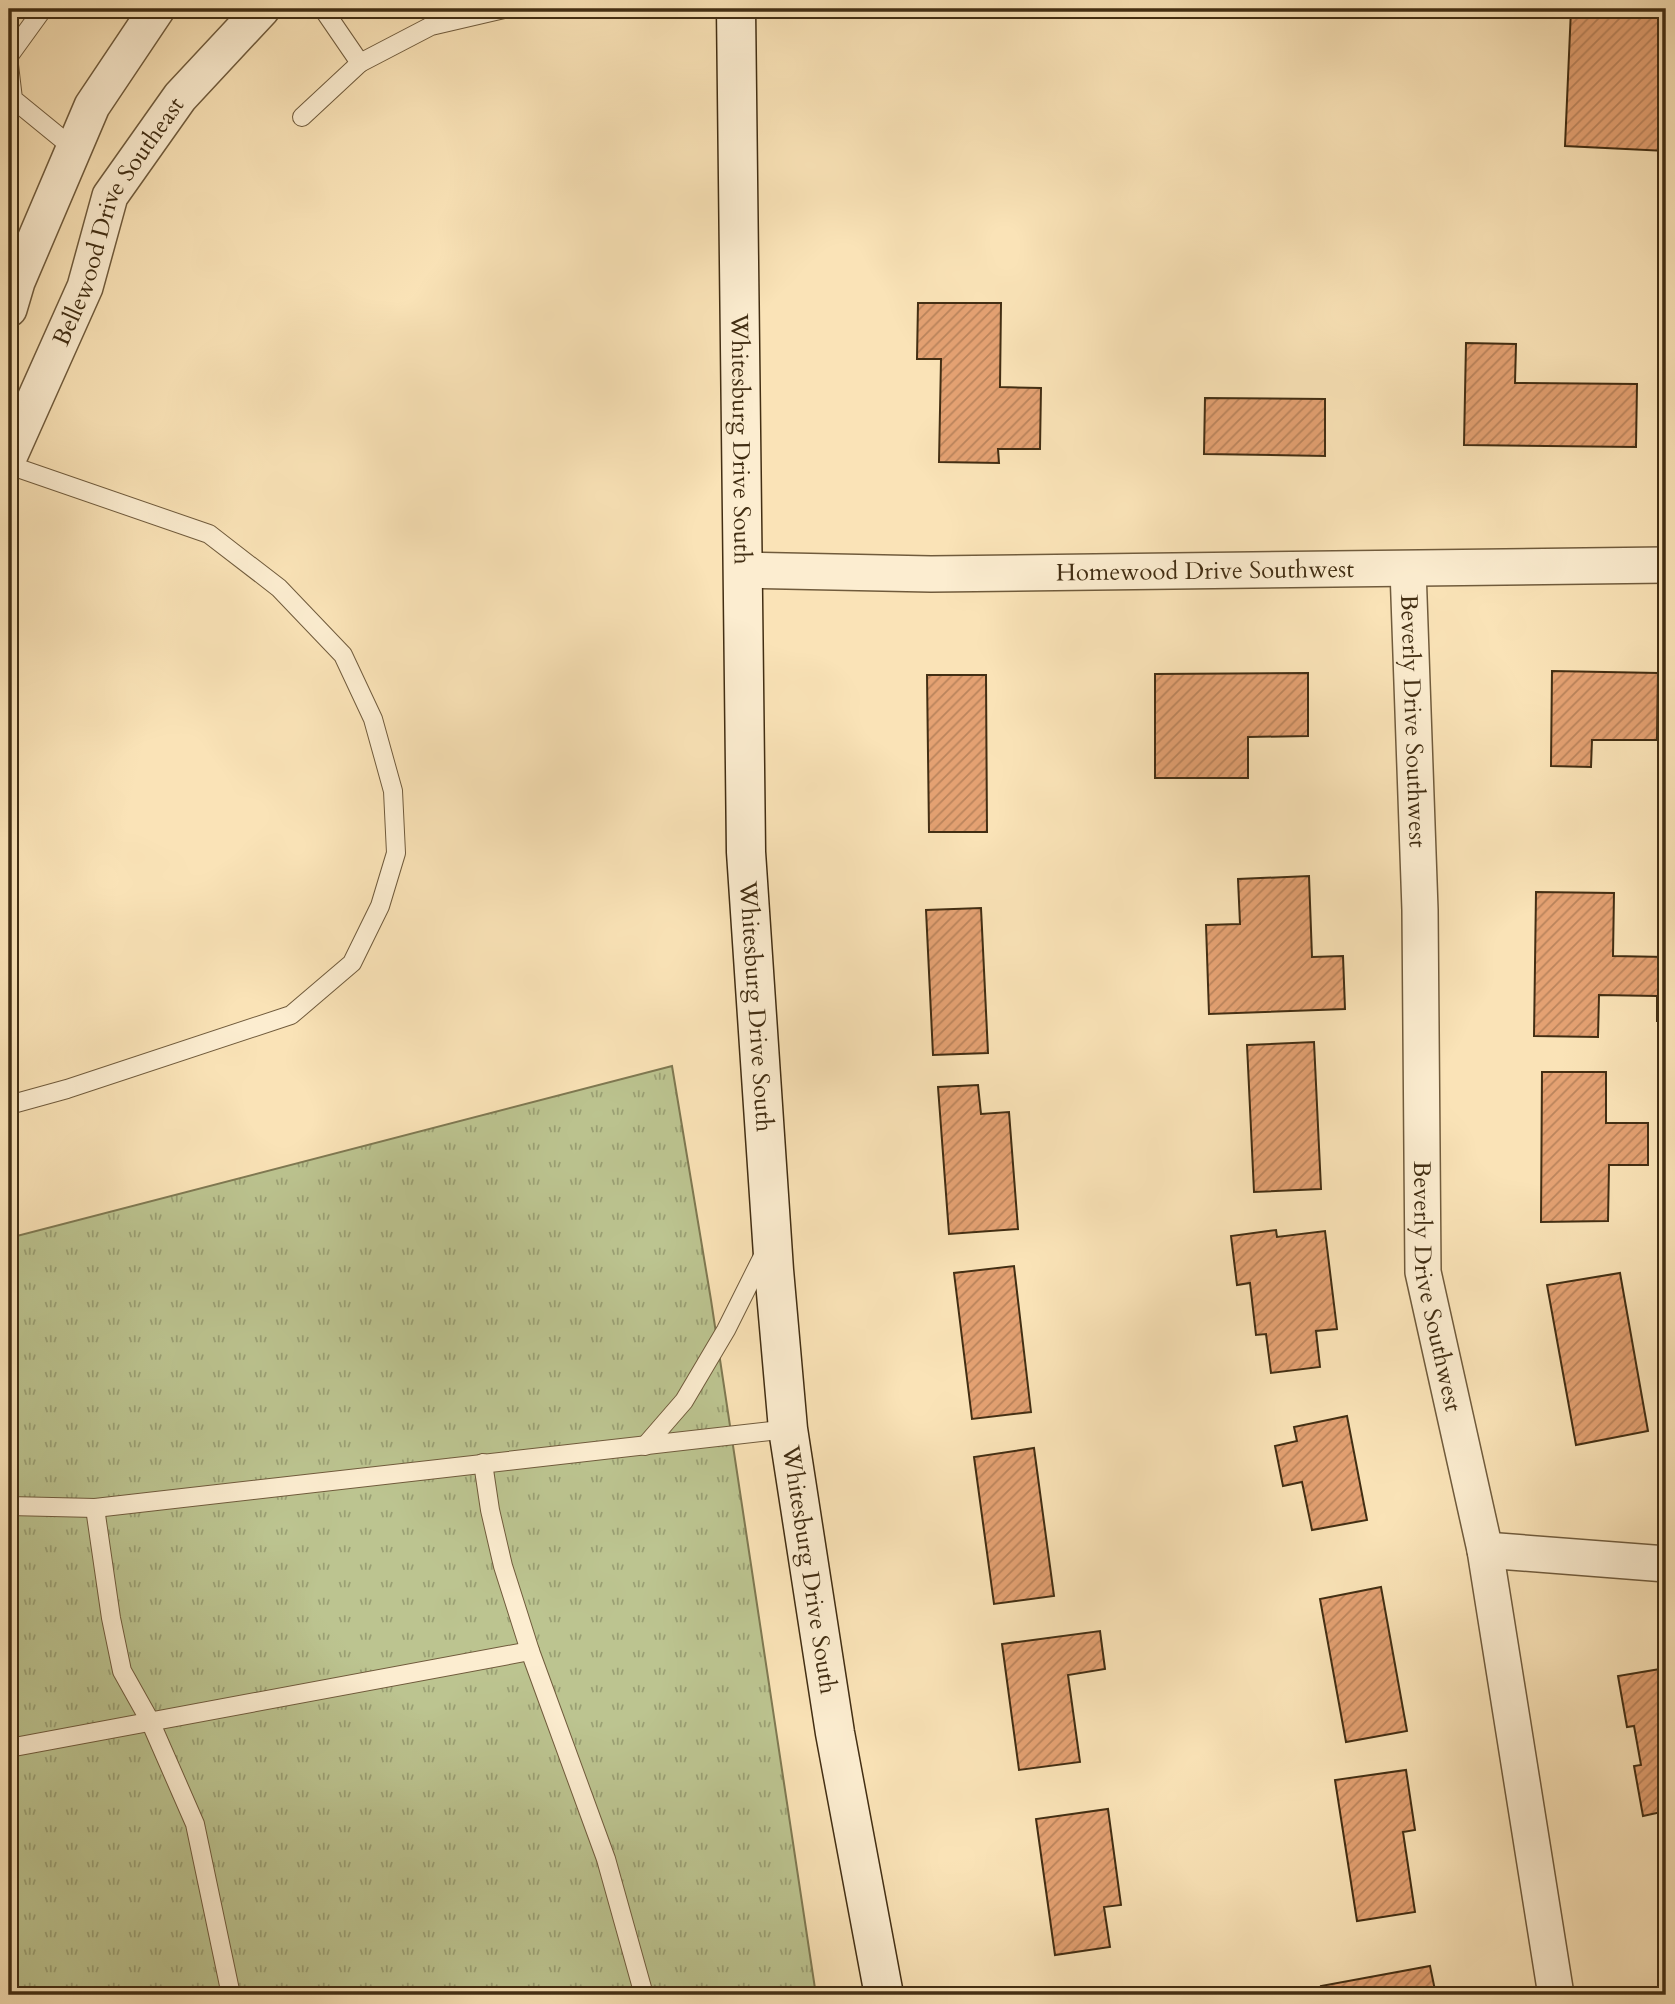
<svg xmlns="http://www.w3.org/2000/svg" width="1675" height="2004" font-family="Cardo,serif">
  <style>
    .grass { fill: url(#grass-tufts); stroke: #7f7952; stroke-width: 2 }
    .building { fill: url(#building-hatch); stroke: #422e13; stroke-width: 2 }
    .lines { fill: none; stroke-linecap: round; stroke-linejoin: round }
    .service-casing { stroke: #705b3c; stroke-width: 20 }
    .minor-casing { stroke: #705b3c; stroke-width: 38 }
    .secondary-casing { stroke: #422e13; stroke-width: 41 }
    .service { stroke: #fcedd0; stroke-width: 18 }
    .minor { stroke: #fcedd0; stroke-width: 35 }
    .secondary { stroke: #fcedd0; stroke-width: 38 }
    .labels { text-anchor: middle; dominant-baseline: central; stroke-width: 6; stroke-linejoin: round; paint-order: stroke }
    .street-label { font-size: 24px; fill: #422e13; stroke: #fcedd0 }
  </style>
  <defs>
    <pattern id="grass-tufts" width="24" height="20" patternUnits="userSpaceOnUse" patternTransform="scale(1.75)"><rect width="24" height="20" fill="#bcc490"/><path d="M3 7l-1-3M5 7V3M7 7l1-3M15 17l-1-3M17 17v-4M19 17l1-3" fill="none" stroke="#9aa074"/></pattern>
    <pattern id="building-hatch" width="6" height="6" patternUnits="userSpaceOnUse" patternTransform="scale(1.75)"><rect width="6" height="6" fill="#e4a172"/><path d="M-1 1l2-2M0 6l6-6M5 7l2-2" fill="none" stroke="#ba845c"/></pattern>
  </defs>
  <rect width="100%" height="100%" fill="#fae3b7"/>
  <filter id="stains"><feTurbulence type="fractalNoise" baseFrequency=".00286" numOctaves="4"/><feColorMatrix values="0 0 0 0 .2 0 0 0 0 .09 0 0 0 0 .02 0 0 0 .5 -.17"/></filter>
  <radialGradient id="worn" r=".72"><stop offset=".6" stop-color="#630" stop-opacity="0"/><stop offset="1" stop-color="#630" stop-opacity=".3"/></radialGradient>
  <polygon class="grass" points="672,1066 711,1300 816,1995 9,1995 9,1238"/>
  <g class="building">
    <polygon points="1571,9 1666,9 1666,151 1565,146"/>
    <polygon points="918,303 1001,303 1000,387 1041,388 1040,449 998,449 999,463 939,462 941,359 917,359"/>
    <polygon points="1466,343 1516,344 1515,383 1637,384 1636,447 1464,445"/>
    <polygon points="1205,398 1325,399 1325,456 1204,454"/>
    <polygon points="1552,671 1658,673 1657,740 1592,740 1591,767 1551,766"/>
    <polygon points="1308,673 1308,736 1248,737 1248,778 1155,778 1155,674"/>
    <polygon points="927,675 986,675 987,832 929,832"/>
    <polygon points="1309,876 1312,957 1343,956 1345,1009 1209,1014 1206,925 1240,924 1238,879"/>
    <polygon points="1536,892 1614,893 1613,956 1666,957 1666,1021 1657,1021 1657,996 1599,995 1598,1037 1534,1036"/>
    <polygon points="981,908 988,1053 933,1055 926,910"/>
    <polygon points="1314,1042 1321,1189 1254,1192 1247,1045"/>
    <polygon points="1542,1072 1606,1072 1606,1123 1648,1123 1648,1165 1609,1165 1608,1221 1541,1222"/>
    <polygon points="978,1085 981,1114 1009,1112 1018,1229 949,1234 938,1087"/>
    <polygon points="1276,1230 1277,1237 1325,1231 1337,1329 1316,1331 1320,1367 1271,1373 1266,1334 1256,1335 1250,1283 1237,1285 1231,1236"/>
    <polygon points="1014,1266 1031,1412 972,1419 954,1273"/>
    <polygon points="1620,1273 1648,1431 1576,1445 1547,1285"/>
    <polygon points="1347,1416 1367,1520 1312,1530 1302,1482 1283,1486 1275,1446 1297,1441 1294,1427"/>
    <polygon points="1034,1448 1054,1596 994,1604 974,1457"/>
    <polygon points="1381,1587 1407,1731 1346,1742 1320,1599"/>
    <polygon points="1100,1631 1105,1669 1068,1675 1080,1762 1019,1770 1002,1644"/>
    <polygon points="1666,1668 1666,1811 1643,1816 1634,1766 1641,1765 1634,1726 1627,1727 1618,1676"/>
    <polygon points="1406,1770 1415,1830 1403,1832 1415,1912 1357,1921 1335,1780"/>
    <polygon points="1108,1809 1121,1905 1104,1907 1110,1947 1055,1955 1036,1819"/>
    <polygon points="1430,1966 1436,1995 1323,1995 1321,1986"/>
  </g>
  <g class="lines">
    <g class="service-casing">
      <g id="service">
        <polyline points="323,9 360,63 431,26 504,9"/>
        <polyline points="9,56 43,9"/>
        <polyline points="9,65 13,99 73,148"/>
        <polyline points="302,117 360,63"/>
        <polyline points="9,465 209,534 279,588 343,655 373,719 393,791 396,853 380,906 352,963 291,1015 67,1089 9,1105"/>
        <polyline points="645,1446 684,1401 726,1330 764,1254"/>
        <polyline points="483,1463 490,1510 503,1566 530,1651 606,1859 644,1995"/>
        <polyline points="9,1506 95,1508 788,1429"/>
        <polyline points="95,1508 111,1618 122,1671 150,1721 195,1824 231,1995"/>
        <polyline points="9,1748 530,1651"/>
      </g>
    </g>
    <g class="minor-casing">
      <g id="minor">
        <polyline points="9,309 17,282 92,106 157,9"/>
        <path id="s1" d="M9 457 85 287 110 196 180 97 262 9"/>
        <path id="s2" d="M1408 569 1420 910 1423 1272 1485 1550 1556 1995"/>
        <path id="s3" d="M743 570 931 574 1666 565"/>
        <polyline points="1485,1550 1666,1564"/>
      </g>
    </g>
    <g class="secondary-casing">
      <g id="secondary">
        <path id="s4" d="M736 9 746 852 774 1270 788 1429 835 1733 884 1995"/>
      </g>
    </g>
    <use href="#service" class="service"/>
    <use href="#minor" class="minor"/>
    <use href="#secondary" class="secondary"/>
  </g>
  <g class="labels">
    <g class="street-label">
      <text stroke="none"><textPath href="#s1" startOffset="261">Bellewood Drive Southeast</textPath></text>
      <text stroke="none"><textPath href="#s4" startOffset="430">Whitesburg Drive South</textPath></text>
      <text stroke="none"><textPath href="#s3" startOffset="462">Homewood Drive Southwest</textPath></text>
      <text stroke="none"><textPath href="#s2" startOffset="152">Beverly Drive Southwest</textPath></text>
      <text stroke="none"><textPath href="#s4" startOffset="998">Whitesburg Drive South</textPath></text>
      <text stroke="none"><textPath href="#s2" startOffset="719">Beverly Drive Southwest</textPath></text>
      <text stroke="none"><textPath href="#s4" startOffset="1564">Whitesburg Drive South</textPath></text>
    </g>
  </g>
  <rect width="1675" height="2004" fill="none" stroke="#fae3b7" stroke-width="35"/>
  <rect x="10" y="10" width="1654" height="1983" fill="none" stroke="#422e13" stroke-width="3.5"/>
  <rect x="18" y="18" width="1640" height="1969" fill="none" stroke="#422e13" stroke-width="2"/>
  <rect width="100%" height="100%" filter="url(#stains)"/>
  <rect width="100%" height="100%" fill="url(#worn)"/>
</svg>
